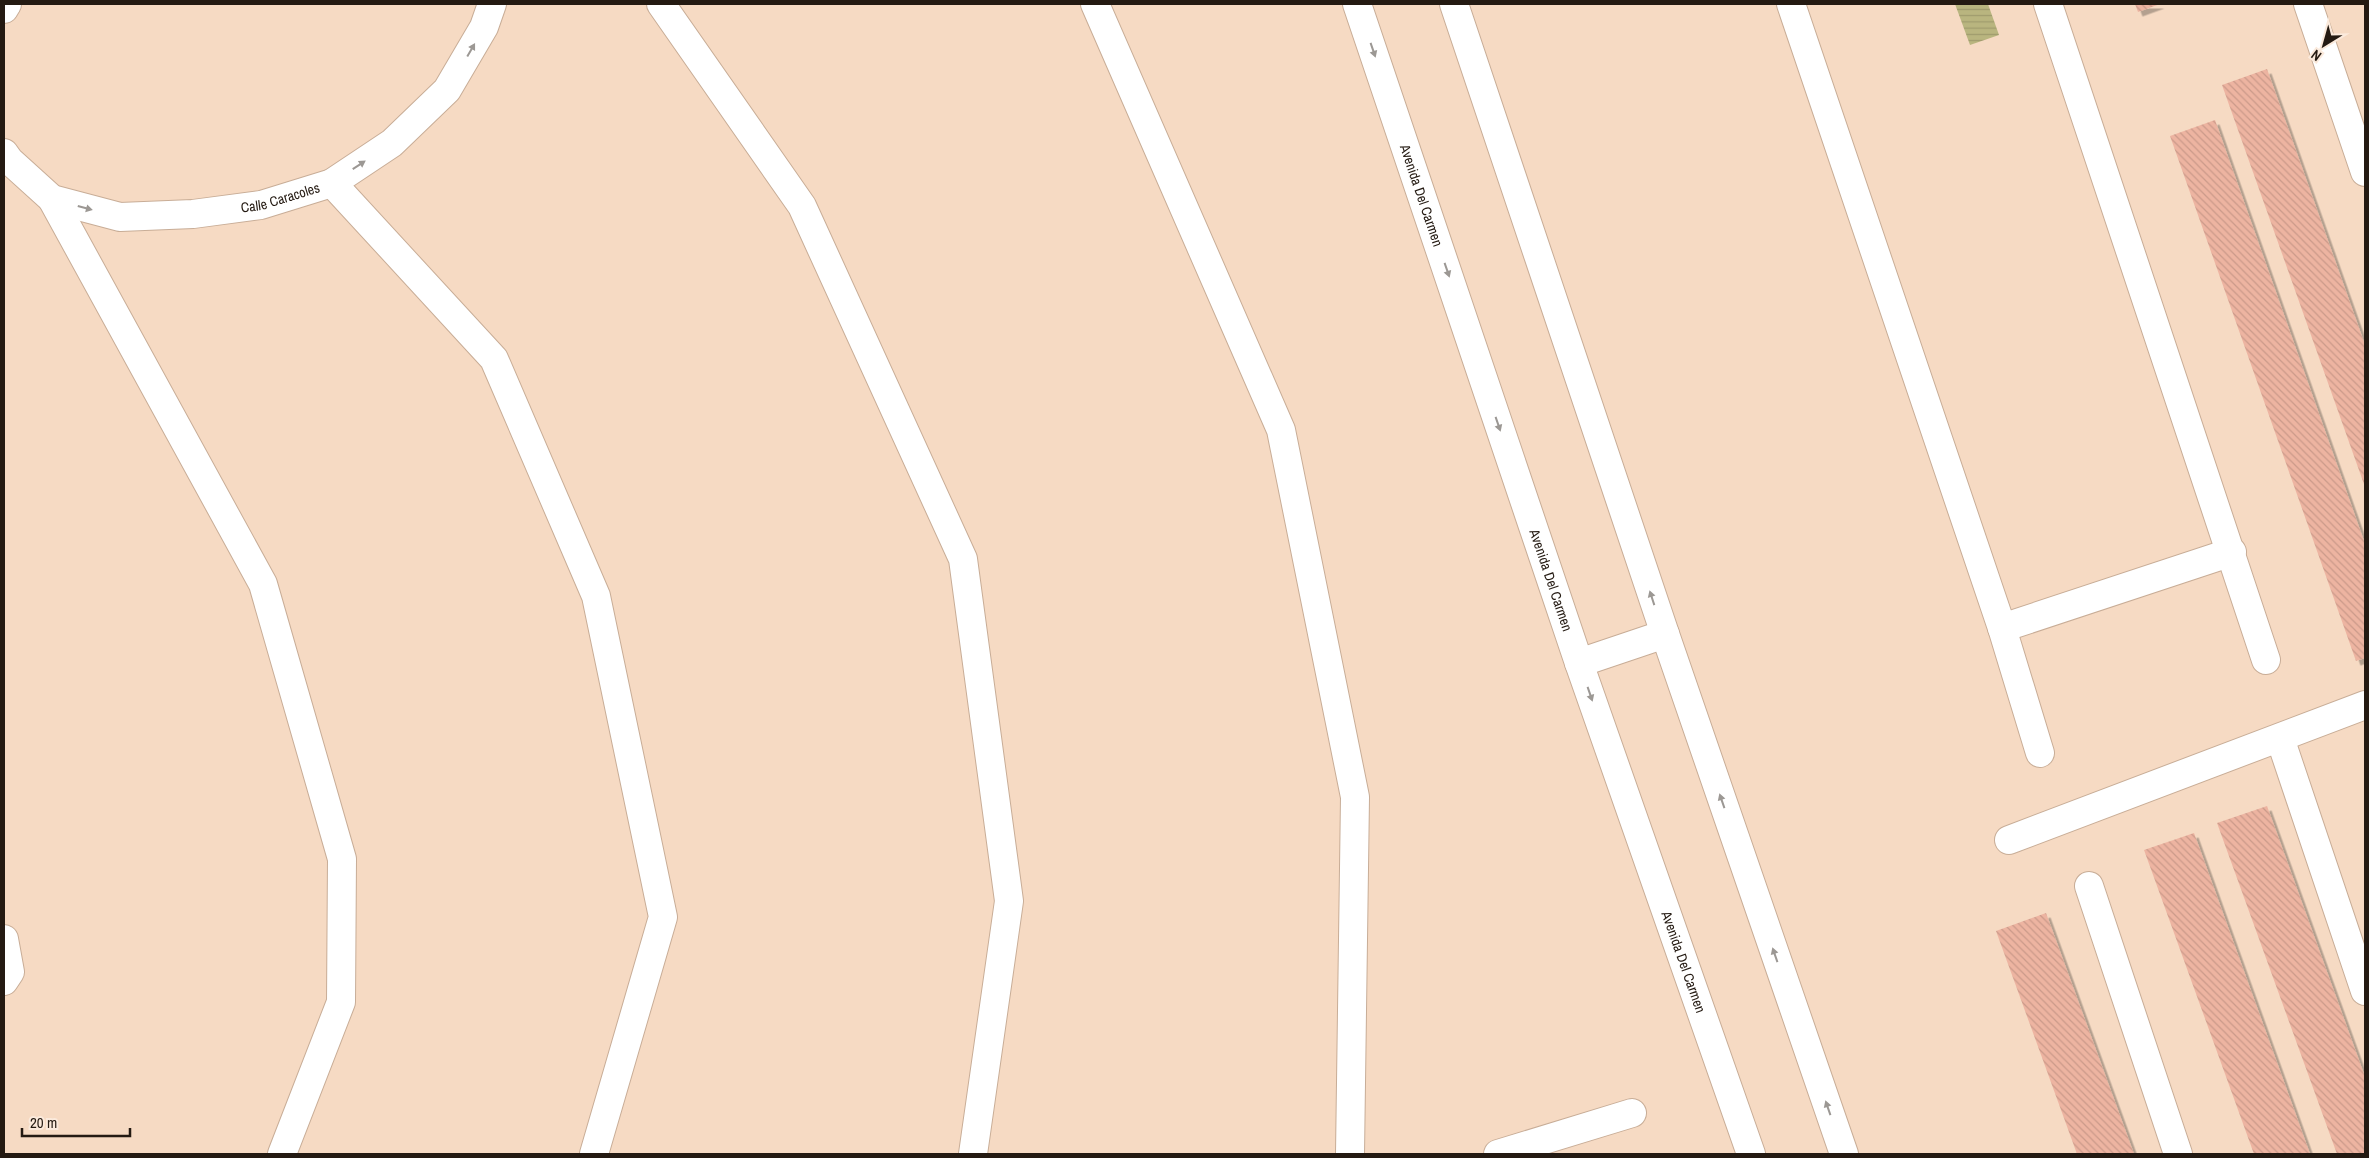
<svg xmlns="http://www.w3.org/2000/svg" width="2369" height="1158" font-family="'Archivo Narrow',sans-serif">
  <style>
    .water { fill: url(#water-rules) }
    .building { fill: url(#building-back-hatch); filter: url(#shadow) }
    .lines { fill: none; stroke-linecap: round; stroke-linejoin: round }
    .street-casing { stroke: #c8ad97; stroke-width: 30 }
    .secondary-casing { stroke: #c8ad97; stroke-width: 30 }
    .street { stroke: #fff; stroke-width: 28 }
    .secondary { stroke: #fff; stroke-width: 28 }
    .oneway { fill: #9c9894 }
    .labels { text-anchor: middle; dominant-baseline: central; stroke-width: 4; stroke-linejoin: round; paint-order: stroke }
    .street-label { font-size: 14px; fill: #241a12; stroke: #fbeadc }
  </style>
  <defs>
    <pattern id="water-rules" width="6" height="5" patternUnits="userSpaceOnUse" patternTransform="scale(1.25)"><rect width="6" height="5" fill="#b9b57f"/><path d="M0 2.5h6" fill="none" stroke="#9f9b6d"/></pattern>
    <pattern id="building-back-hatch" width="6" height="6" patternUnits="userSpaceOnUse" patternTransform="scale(1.25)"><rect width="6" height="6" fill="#edb4a1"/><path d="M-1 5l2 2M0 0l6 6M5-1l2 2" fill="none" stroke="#cb9a8a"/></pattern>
    <filter id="shadow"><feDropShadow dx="4.5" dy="4.5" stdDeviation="0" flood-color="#0004"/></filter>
  </defs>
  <rect width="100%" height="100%" fill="#f6dac3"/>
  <polygon class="water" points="1955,4 1988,4 1999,35 1970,45"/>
  <g class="building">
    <polygon points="2135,4 2160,4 2138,12"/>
    <polygon points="2267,69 2365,345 2365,487 2222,85"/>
    <polygon points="2215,120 2365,544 2365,658 2356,661 2170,136"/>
    <polygon points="2267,806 2365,1077 2365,1154 2337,1154 2217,823"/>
    <polygon points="2194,833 2310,1154 2254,1154 2144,850"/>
    <polygon points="2046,913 2134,1154 2077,1154 1996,931"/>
  </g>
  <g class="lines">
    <g class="street-casing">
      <g id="street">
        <polyline points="661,4 802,206 963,559 1009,901 973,1154"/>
        <polyline points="1095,4 1281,430 1355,797 1350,1154"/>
        <polyline points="1791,4 2002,628 2040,753"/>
        <polyline points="2048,4 2266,660"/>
        <polyline points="2308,4 2365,172"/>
        <polyline points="4,9 7,4"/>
        <path id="s1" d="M4 153 9 160 52 199 120 217 193 214 261 205 332 183 392 143 447 90 484 27 492 4"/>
        <polyline points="332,183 494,359 596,596 663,917 594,1154"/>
        <polyline points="52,199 263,584 342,859 341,1002 282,1154"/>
        <polyline points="2002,628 2232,552"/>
        <polyline points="2280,738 2365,991"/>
        <polyline points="2009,840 2365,705"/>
        <polyline points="2089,886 2178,1154"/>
        <polyline points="4,939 10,972 4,981"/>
        <polyline points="1498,1154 1632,1113"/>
      </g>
    </g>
    <g class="secondary-casing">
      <g id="secondary">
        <path id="s2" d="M1357 4 1579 663 1751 1154"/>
        <polyline points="1454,4 1665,634 1844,1154"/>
        <polyline points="1579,663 1665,634"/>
      </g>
    </g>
    <use href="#street" class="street"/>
    <use href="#secondary" class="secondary"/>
  </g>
  <defs><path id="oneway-solid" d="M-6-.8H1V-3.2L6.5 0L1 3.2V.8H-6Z" transform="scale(1.25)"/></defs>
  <g class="oneway">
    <use href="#oneway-solid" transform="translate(471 50) rotate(-60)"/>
    <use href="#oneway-solid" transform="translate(1373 50) rotate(71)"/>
    <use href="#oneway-solid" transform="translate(359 165) rotate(-33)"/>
    <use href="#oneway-solid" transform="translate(85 208) rotate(15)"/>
    <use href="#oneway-solid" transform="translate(1447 270) rotate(71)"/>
    <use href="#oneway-solid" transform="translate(1498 424) rotate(71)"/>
    <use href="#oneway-solid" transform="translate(1652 598) rotate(-108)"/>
    <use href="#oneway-solid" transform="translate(1590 694) rotate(71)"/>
    <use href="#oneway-solid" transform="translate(1722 801) rotate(-109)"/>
    <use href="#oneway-solid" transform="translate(1775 955) rotate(-109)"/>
    <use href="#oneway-solid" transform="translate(1828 1108) rotate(-109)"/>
  </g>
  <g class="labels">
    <g class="street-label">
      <text stroke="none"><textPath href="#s2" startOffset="202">Avenida Del Carmen</textPath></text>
      <text stroke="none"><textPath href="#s1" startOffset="299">Calle Caracoles</textPath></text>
      <text stroke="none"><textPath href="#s2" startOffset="608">Avenida Del Carmen</textPath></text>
      <text stroke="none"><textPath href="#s2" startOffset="1012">Avenida Del Carmen</textPath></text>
    </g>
  </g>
  <rect width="2369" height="1158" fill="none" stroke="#241a12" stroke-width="10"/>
  <g transform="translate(2324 45) rotate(217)" stroke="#fbeadc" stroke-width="4" paint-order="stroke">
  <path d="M0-4L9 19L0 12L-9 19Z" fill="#241a12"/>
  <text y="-8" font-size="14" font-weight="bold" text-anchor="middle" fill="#241a12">N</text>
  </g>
  <path d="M22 1128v8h108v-8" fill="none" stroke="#241a12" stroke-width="2.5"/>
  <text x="30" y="1128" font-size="15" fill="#241a12" stroke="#fbeadc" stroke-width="4" paint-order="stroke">20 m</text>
</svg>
